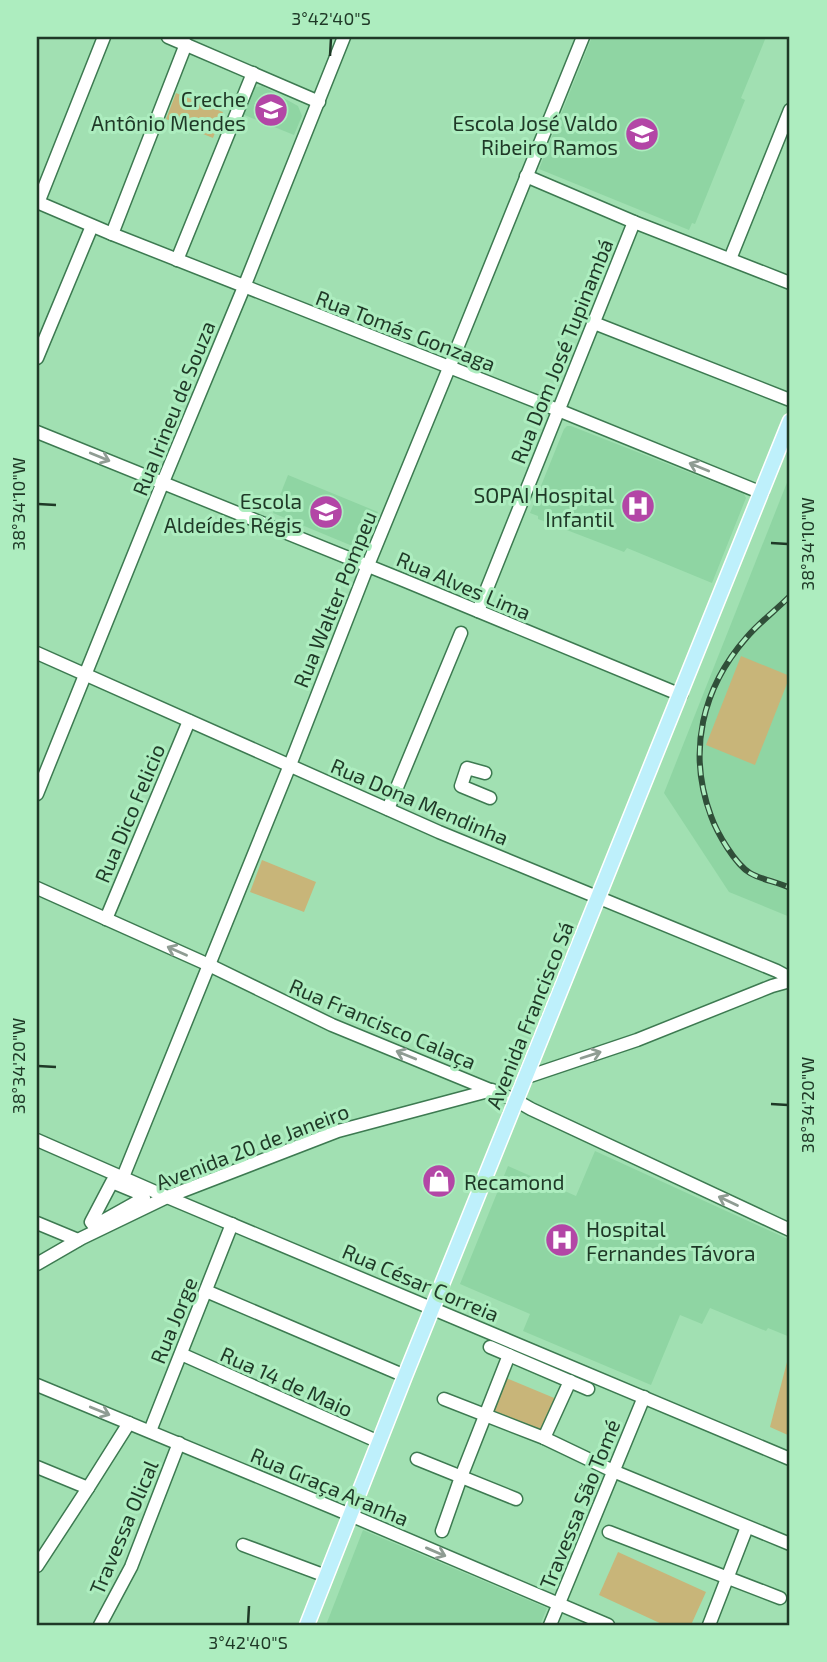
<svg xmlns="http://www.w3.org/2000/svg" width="827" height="1662" font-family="'Exo 2',sans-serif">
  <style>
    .built { fill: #8fd5a3 }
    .green { fill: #c8b579 }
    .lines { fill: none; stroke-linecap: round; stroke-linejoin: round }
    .minor-casing { stroke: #3d7a51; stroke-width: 15 }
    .major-casing { stroke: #fff; stroke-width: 17 }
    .minor { stroke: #fff; stroke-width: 12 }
    .major { stroke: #bef0fb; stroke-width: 14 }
    .rail-casing { stroke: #304f39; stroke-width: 6 }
    .rail { stroke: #adedbf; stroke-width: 3.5; stroke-dasharray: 10; stroke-linecap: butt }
    .oneway { stroke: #8f9c93 }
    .ticks { fill: none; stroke: #1f3927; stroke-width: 2.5 }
    .labels { text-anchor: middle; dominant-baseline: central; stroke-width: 6; stroke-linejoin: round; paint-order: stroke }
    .poi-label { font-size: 21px; fill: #1f3927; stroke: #adedbf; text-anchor: end }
    .street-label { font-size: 21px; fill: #1f3927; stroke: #adedbf }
    .neatline { fill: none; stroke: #1f3927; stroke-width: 2.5 }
    .ticks-label { font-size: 18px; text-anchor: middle; fill: #1f3927 }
  </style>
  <rect width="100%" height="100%" fill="#a1e0b2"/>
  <g class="built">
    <polygon points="592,37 766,37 741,98 745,100 695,224 692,223 689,230 539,169"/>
    <polygon points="262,86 298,106 302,116 294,135 242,114 252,88"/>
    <polygon points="567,426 571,426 744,494 746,498 712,583 627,548 624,552 538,519 538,516 530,513 564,429"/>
    <polygon points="288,475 378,512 362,550 273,513"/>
    <polygon points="790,475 790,917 729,892 664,793"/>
    <polygon points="595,1151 790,1240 790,1337 768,1328 766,1331 710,1308 702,1324 680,1315 651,1385 523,1331 530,1314 460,1284 508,1166 576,1196"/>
    <polygon points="363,1530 547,1608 540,1625 326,1625"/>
  </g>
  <g class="green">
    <polygon points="176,93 223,112 213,138 166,119"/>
    <polygon points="741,656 790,676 755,765 706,745"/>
    <polygon points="262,860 316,882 304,912 250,892"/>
    <polygon points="787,1362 790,1364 790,1436 770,1427"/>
    <polygon points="506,1378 559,1400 545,1433 492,1410"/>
    <polygon points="618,1552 706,1592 691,1625 664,1625 599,1595"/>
  </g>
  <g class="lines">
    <g class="minor-casing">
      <g id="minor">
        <polyline points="168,37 319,102"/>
        <polyline points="526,176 634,222 790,283"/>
        <polyline points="37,202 112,234 558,410 762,493"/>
        <polyline points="38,203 104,37"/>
        <polyline points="112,234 186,44"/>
        <polyline points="730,259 790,110"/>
        <polyline points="177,260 253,73"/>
        <polyline points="594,323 790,400"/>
        <polyline points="37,358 92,226"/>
        <polyline points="37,432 403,580 681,695"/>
        <polyline points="478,611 634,222"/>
        <polyline points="37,653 439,832 777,971 790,978"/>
        <polyline points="485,773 467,768 461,786 490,798"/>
        <polyline points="37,794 163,482 244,287 344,37"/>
        <polyline points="388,809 461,633"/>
        <polyline points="37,888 209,965 332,1025 517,1101 531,1109 790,1230"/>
        <polyline points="106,919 189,721"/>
        <polyline points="527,1077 637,1040 772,986 790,981"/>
        <polyline points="37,1140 167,1197 790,1459"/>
        <polyline points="123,1177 290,765 368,565 449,368 583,37"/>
        <polygon points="112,1182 141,1194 144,1198 94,1226 91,1222"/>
        <polyline points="37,1223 78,1240"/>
        <polyline points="37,1264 82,1238 167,1197 338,1131 492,1090"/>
        <polyline points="206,1291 405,1376"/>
        <polyline points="490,1347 588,1389"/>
        <polyline points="181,1354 379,1442"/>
        <polyline points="37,1385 336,1509 608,1625"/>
        <polyline points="444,1399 544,1438 613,1471 790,1544"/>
        <polyline points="150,1431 232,1224"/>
        <polyline points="544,1438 570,1381"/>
        <polyline points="417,1459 516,1499"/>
        <polyline points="37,1467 88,1488"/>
        <polyline points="442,1531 461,1477 509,1355"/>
        <polyline points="609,1532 780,1598"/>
        <polyline points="243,1545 326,1576"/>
        <polyline points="37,1566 88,1488 129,1423"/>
        <polyline points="100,1625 131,1567 179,1443"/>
        <polyline points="550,1625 644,1397"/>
        <polyline points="709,1625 747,1527"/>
      </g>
    </g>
    <g class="major-casing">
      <polyline id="major" points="307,1625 405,1376 790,421"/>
    </g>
    <use href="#minor" class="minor"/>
    <use href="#major" class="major"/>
    <g class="rail-casing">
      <path id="rail" d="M790 596C776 610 760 622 747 637 702 688 687 752 711 816 717 833 735 864 750 873 762 880 778 882 790 888"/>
    </g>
    <use href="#rail" class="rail"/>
  </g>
  <defs><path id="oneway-shaft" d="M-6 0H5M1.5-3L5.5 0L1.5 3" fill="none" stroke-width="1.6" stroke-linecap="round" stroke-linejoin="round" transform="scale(1.75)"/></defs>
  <g class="oneway">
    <use href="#oneway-shaft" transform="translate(100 457) rotate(22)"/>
    <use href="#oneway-shaft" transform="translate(699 467) rotate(-158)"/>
    <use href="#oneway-shaft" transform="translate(177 951) rotate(-156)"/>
    <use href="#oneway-shaft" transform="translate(406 1055) rotate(-158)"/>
    <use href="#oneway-shaft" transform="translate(591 1055) rotate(-18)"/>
    <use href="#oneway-shaft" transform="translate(728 1201) rotate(-155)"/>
    <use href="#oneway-shaft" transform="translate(100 1411) rotate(22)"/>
    <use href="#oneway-shaft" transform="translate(436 1552) rotate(23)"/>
  </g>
  <path class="ticks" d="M330 56 331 38M38 504 56 505M771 543 788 544M38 1066 56 1067M771 1104 788 1105M248 1624 249 1606"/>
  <defs>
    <g id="school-disc" transform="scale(1.75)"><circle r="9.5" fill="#b346a6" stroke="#adedbf"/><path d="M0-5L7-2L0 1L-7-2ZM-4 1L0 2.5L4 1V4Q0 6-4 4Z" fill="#fff"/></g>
    <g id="hospital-disc" transform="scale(1.75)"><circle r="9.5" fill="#b346a6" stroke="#adedbf"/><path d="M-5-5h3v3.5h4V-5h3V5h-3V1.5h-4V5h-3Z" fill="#fff"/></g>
    <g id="shop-disc" transform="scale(1.75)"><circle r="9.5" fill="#b346a6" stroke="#adedbf"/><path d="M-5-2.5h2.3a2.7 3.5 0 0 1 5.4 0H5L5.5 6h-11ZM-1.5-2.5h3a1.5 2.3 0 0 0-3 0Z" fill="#fff"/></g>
  </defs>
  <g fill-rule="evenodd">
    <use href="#school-disc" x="271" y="110"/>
    <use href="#school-disc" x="642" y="134"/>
    <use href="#hospital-disc" x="638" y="506"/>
    <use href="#school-disc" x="326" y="512"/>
    <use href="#shop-disc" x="439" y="1181"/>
    <use href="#hospital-disc" x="562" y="1240"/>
  </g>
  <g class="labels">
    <g class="poi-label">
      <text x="246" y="98">Creche<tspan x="246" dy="24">Antônio Mendes</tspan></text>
      <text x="618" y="122">Escola José Valdo<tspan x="618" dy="24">Ribeiro Ramos</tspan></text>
      <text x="614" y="494">SOPAI Hospital<tspan x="614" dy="24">Infantil</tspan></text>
      <text x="302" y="500">Escola<tspan x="302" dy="24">Aldeídes Régis</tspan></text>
      <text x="464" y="1181" text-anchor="start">Recamond</text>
      <text x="586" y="1228" text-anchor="start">Hospital<tspan x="586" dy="24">Fernandes Távora</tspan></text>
    </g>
    <g class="street-label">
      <text transform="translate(406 330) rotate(21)">Rua Tomás Gonzaga</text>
      <text transform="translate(561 351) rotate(-68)">Rua Dom José Tupinambá</text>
      <text transform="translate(173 408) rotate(-68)">Rua Irineu de Souza</text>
      <text transform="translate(464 585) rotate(23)">Rua Alves Lima</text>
      <text transform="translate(334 599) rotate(-68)">Rua Walter Pompeu</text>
      <text transform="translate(420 801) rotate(23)">Rua Dona Mendinha</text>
      <text transform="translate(129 813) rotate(-67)">Rua Dico Felicio</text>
      <text transform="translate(529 1015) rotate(-68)">Avenida Francisco Sá</text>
      <text transform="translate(383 1023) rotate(23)">Rua Francisco Calaça</text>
      <text transform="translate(252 1146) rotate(-21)">Avenida 20 de Janeiro</text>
      <text transform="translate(421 1282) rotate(23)">Rua César Correia</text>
      <text transform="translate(173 1320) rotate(-68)">Rua Jorge</text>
      <text transform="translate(287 1381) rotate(24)">Rua 14 de Maio</text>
      <text transform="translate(330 1486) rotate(23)">Rua Graça Aranha</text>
      <text transform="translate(579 1504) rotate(-68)">Travessa São Tomé</text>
      <text transform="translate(123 1527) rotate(-67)">Travessa Olical</text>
    </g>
  </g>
  <rect width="827" height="1662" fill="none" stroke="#adedbf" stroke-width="77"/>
  <rect x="38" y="38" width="750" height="1586" class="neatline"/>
  <g class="ticks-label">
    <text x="331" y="25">3°42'40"S</text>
    <text transform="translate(19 504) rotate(-90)" y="6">38°34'10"W</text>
    <text transform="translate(808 544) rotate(-90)" y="6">38°34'10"W</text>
    <text transform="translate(19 1066) rotate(-90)" y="6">38°34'20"W</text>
    <text transform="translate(808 1105) rotate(-90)" y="6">38°34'20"W</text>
    <text x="248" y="1649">3°42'40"S</text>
  </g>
</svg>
